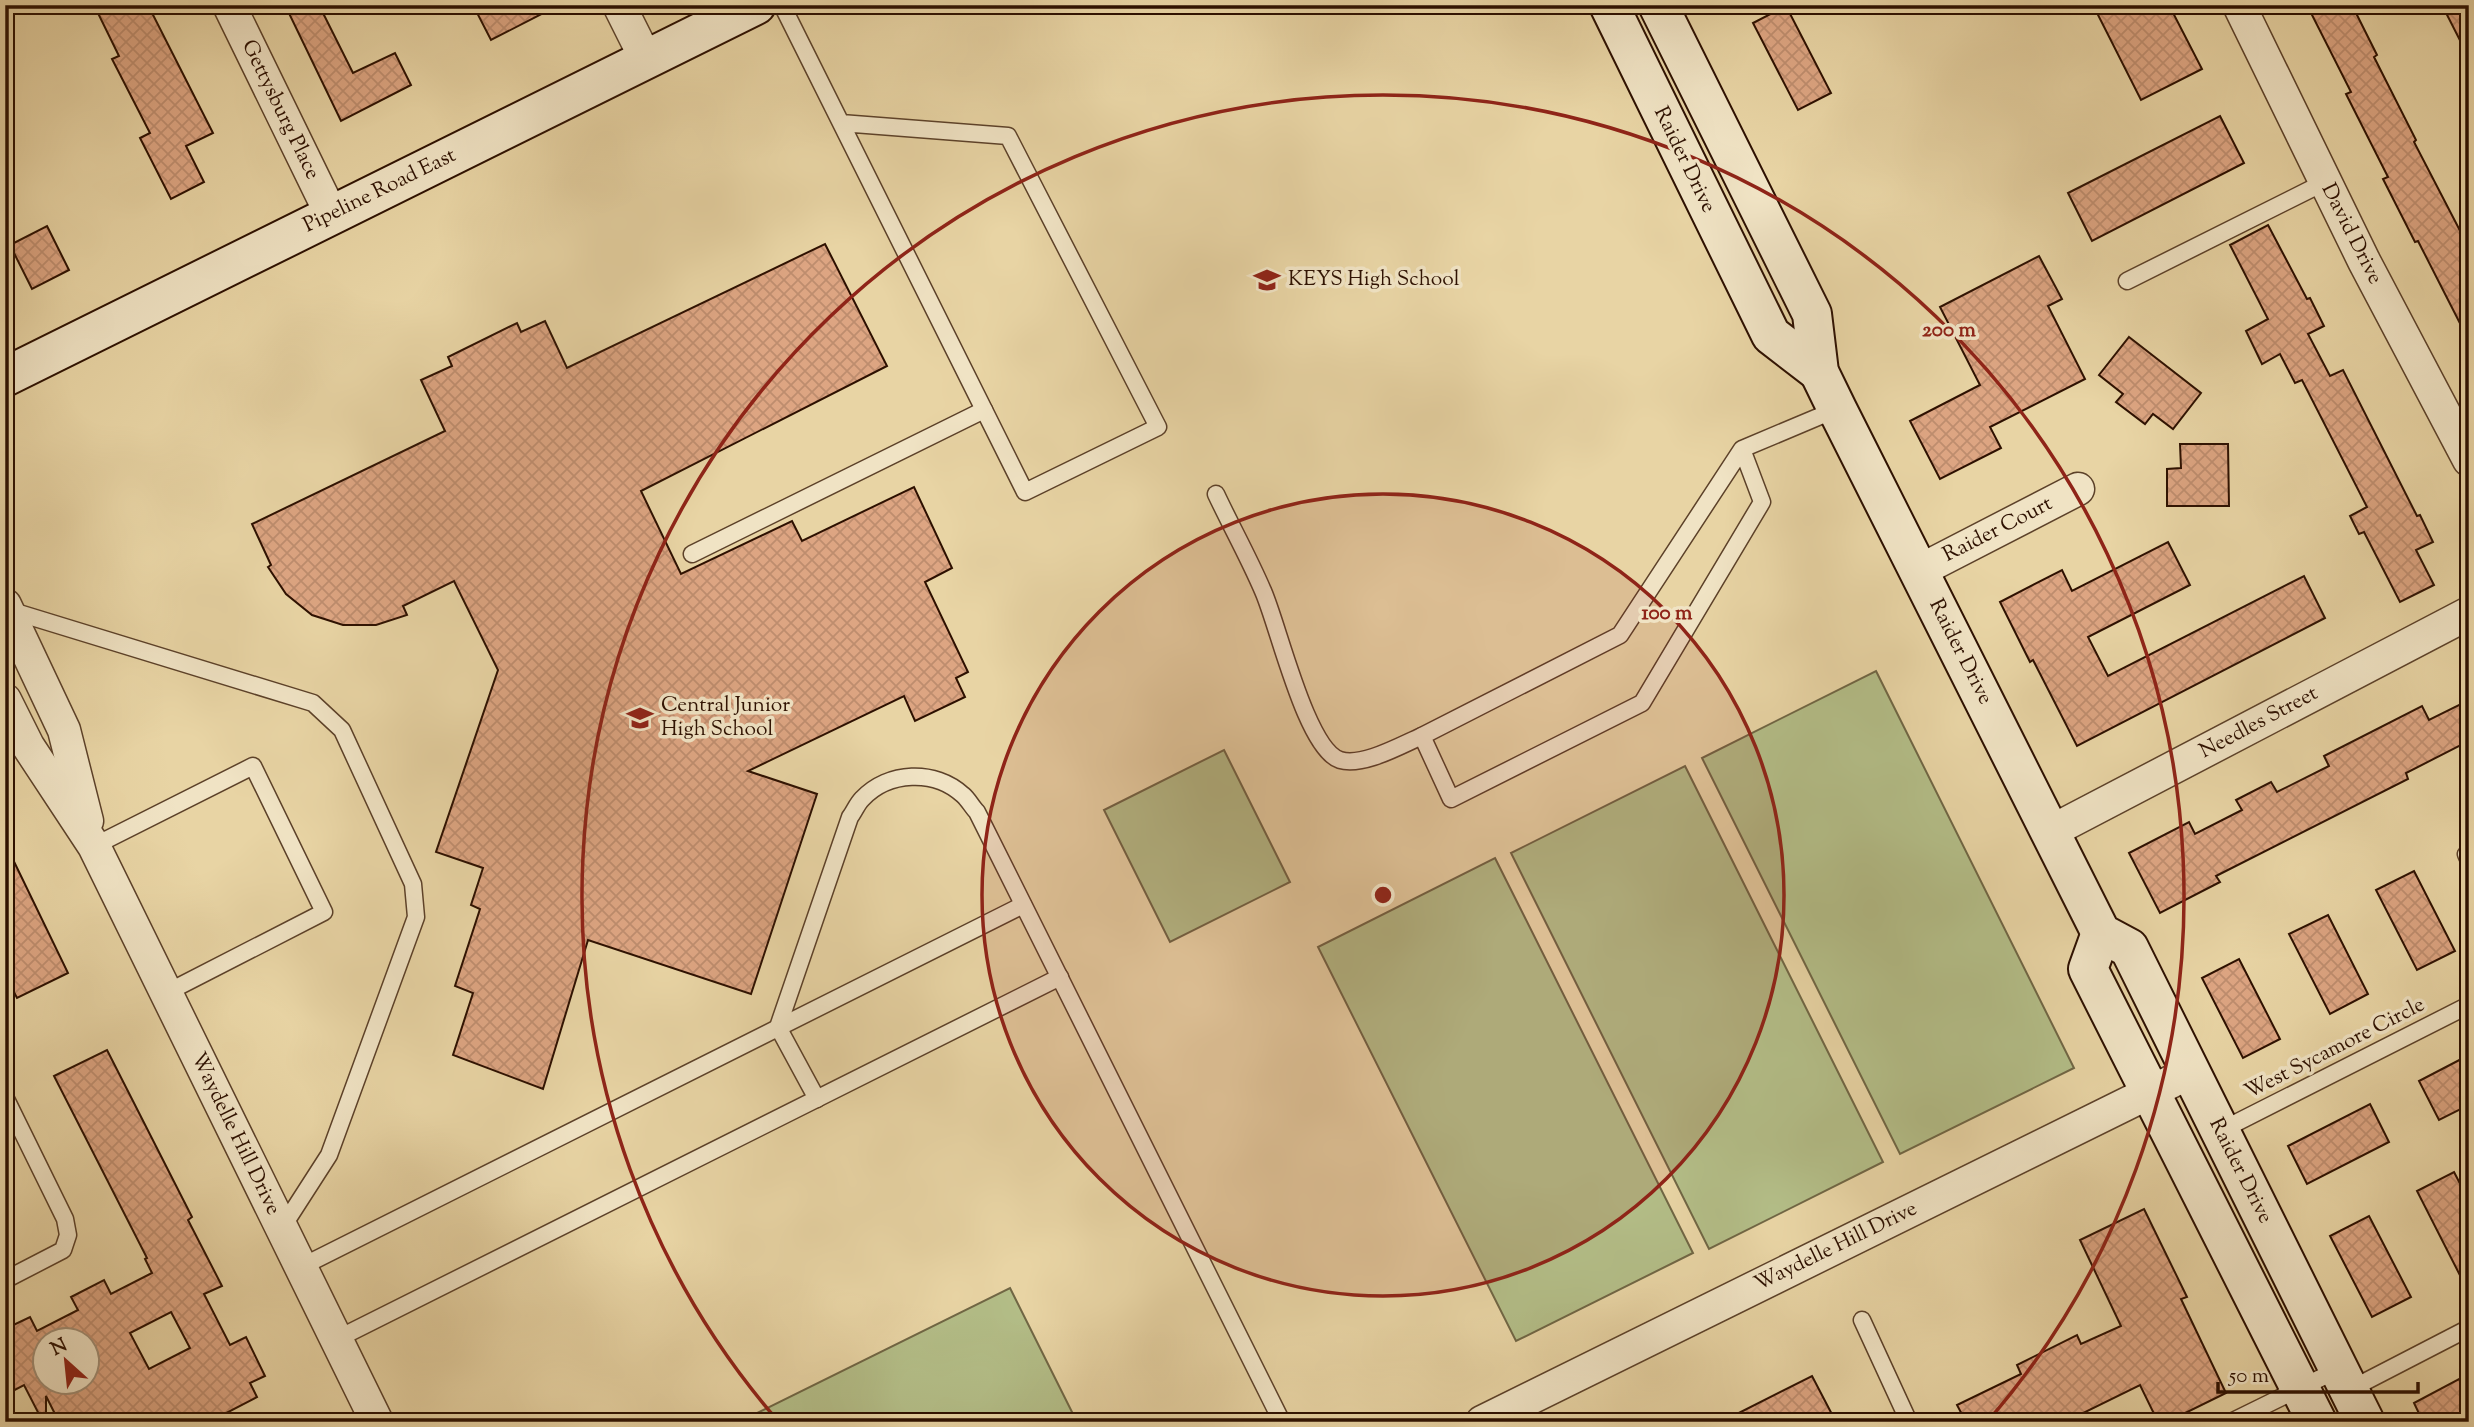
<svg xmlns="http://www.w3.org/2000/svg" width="2474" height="1427" font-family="'Sorts Mill Goudy',serif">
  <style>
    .garden { fill: #b3bd87; stroke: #706644; stroke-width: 2 }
    .building { fill: url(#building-cross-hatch); stroke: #2d1000; stroke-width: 2; fill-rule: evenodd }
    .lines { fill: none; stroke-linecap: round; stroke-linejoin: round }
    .lane-casing { stroke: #5c4129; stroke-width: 19 }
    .street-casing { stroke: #5c4129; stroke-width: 35 }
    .secondary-casing { stroke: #2d1000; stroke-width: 42 }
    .lane { stroke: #f0e3c4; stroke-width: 16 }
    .street { stroke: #f0e3c4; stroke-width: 32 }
    .secondary { stroke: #f0e3c4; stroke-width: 38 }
    .ring { fill: none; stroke: #8f2418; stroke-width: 3.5 }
    .labels { text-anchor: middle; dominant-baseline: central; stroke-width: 7; stroke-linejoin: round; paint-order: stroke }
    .street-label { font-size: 21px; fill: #2d1000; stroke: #f0e3c4 }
    .poi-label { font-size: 21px; fill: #2d1000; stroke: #f0e3c4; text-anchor: start }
    .centre { fill: #8f2418; stroke: #f0e3c4; stroke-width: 3.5 }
    .ring-label { font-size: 21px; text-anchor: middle; font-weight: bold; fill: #8f2418; stroke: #f0e3c4; stroke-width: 7; stroke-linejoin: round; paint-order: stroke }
  </style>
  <defs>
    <pattern id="building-cross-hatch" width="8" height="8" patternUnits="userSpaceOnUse" patternTransform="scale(1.75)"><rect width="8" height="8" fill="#dda582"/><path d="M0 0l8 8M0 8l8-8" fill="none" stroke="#be8d6e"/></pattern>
  </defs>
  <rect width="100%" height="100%" fill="#e8d4a4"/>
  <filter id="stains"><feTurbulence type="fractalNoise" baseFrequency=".00286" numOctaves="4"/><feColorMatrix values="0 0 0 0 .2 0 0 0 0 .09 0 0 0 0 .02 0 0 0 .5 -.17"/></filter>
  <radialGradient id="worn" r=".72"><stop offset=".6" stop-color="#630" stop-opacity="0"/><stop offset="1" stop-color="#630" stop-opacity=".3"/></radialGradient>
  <g class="garden">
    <polygon points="1876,671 2074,1068 1900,1154 1702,758"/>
    <polygon points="1224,750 1290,882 1170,942 1104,810"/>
    <polygon points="1685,766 1883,1162 1709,1249 1511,853"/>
    <polygon points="1495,858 1693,1253 1516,1341 1318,947"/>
    <polygon points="1010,1288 1077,1422 739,1422"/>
  </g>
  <g class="building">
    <polygon points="94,5 148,5 213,133 186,146 204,182 171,199 140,138 150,133 112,59 119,56"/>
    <polygon points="285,5 319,5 353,73 395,53 411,85 341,121"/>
    <polygon points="473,5 559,5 491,40"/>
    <polygon points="2093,5 2169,5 2202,69 2141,100"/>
    <polygon points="2327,5 2352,5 2377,55 2374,57 2416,140 2414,142 2469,248 2469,341 2418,241 2415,242 2383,179 2388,177 2346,94 2351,92 2311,13"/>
    <polygon points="2442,5 2469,5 2469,58"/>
    <polygon points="1786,6 1831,93 1798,110 1753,23"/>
    <polygon points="2220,116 2244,163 2092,241 2068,193"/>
    <polygon points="2268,225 2307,299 2310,298 2324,326 2308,334 2330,376 2343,370 2417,516 2420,515 2433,542 2416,550 2434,585 2400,602 2364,532 2359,534 2350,516 2367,507 2302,380 2295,383 2280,354 2262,364 2246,331 2268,319 2230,245"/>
    <polygon points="47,226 69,270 32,289 10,245"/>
    <polygon points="825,244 887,366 641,491 681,574 792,521 802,541 914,487 952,568 925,582 968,672 956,678 965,697 915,721 904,696 748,771 817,794 751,994 588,940 543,1089 453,1055 473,993 455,986 480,909 471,905 483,868 436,852 498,670 454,581 403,606 407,615 376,625 343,625 312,615 286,594 268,567 271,565 252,524 445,431 421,380 452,366 448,357 517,323 521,332 545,321 567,368"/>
    <polygon points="2039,256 2062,299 2048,306 2085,379 1990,427 2001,448 1940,479 1910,421 1980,385 1940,307"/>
    <polygon points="2129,337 2201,393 2173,429 2153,414 2145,424 2116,402 2123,394 2099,375"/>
    <polygon points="2180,444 2228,444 2229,506 2167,506 2167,469 2181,468"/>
    <polygon points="2168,542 2190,585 2088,637 2108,676 2304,576 2325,618 2077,746 2033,660 2030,662 2000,602 2062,570 2072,591"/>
    <polygon points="2469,700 2469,741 2406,773 2408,779 2216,876 2220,882 2160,913 2129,853 2189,822 2195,834 2242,810 2236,800 2271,782 2277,792 2329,766 2324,756 2422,706 2429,720"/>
    <polygon points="5,843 68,973 17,998 5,975"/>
    <polygon points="2414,871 2455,951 2417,970 2376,890"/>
    <polygon points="2328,915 2368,994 2330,1014 2289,934"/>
    <polygon points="2239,959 2280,1039 2243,1058 2202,978"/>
    <path d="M107 1050 192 1217 188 1220 222 1286 204 1294 230 1345 246 1337 265 1376 250 1383 257 1397 209 1422H59L46 1396V1422H43L24 1385 5 1395V1329L30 1317 37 1331 78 1310 71 1297 104 1280 111 1294 152 1273 145 1259 147 1258 54 1076ZM171 1312 190 1348 149 1369 130 1333ZM46 1340H88V1382H46Z"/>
    <polygon points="2469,1055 2469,1105 2439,1120 2419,1081"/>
    <polygon points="2370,1104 2389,1142 2307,1184 2288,1146"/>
    <polygon points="2454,1172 2469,1201 2469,1293 2417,1191"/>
    <polygon points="2144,1209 2187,1297 2181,1299 2226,1393 2167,1422 2158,1422 2140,1385 2065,1422 1966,1422 1957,1405 2021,1374 2017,1365 2077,1335 2081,1344 2121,1326 2080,1240"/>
    <polygon points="2369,1216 2411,1297 2372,1317 2330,1236"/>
    <polygon points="1812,1376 1836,1422 1721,1422"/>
    <polygon points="2459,1379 2469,1397 2469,1422 2423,1422 2414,1403"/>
  </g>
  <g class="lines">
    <g class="lane-casing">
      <g id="lane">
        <path d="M782 5C863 168 944 330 1025 492L1158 427 1008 136 841 123"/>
        <polyline points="2127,281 2325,182"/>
        <polyline points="1742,449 1762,502 1642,703 1451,799 1422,736 1620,635 1742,449 1837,409"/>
        <path d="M1216 494C1231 526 1249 558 1263 591 1278 624 1306 749 1340 760 1363 767 1401 745 1422 736"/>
        <polyline points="692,554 984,410"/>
        <polyline points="9,610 313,703 342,730 413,884 416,917 329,1155 282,1228"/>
        <polyline points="94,846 253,766 324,912 166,993"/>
        <polyline points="2466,854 2469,861"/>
        <polyline points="5,1097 65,1219 68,1235 63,1250 5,1280"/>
        <path d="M817 1099 778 1027 850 817C854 812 857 804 862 799 888 771 935 769 963 795 968 799 972 807 977 812L1282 1422"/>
        <polyline points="2220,1131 2469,1005"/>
        <polyline points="301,1267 1023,905"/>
        <polyline points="1862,1320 1909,1422"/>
        <polyline points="337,1339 1060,977"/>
        <polyline points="2349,1390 2469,1328"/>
        <polyline points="2231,1422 2339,1369"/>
      </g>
    </g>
    <g class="street-casing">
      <g id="street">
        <polyline points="229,5 332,216"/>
        <polyline points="619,5 646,59"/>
        <polyline points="2239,5 2364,261 2469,460"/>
        <polyline points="1919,571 2078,489"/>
        <polyline points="5,605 64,730 87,821"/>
        <polyline points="5,700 28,746 94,846 377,1422"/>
        <polyline points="2050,832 2469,613"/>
        <polyline points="1482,1422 2191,1072"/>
      </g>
    </g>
    <g class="secondary-casing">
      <g id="secondary">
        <polyline points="1609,5 1771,335 1819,372"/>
        <polyline points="1658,5 1812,314 1819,372 1837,409 2101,933 2129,948 2365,1422"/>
        <polyline points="5,377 756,5"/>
        <polyline points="2101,933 2088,969 2317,1422"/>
      </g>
    </g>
    <use href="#lane" class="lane"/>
    <use href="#street" class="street"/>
    <use href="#secondary" class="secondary"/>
  </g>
  <circle cx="1383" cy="895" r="401" fill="#8f2418" fill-opacity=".12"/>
  <g class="ring">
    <circle cx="1383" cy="895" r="401"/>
    <path d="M778 1421A801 801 0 1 1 1988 1421"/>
  </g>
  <defs>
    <g id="school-bare" transform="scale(2.1)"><path d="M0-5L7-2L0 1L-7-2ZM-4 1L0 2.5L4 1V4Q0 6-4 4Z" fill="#8f2418" stroke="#f0e3c4" stroke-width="2.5" paint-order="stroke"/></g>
  </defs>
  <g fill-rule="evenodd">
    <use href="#school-bare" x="1267" y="280"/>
    <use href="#school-bare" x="640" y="718"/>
  </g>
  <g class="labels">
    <g class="street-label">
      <text transform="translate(280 110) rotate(64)">Gettysburg Place</text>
      <text transform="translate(1684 160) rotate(64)">Raider Drive</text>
      <text transform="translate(380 191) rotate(-26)">Pipeline Road East</text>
      <text transform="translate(2351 234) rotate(63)">David Drive</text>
      <text transform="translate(1998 530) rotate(-27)">Raider Court</text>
      <text transform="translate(1960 652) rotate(63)">Raider Drive</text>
      <text transform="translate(2259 723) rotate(-28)">Needles Street</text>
      <text transform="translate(2335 1049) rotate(-27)">West Sycamore Circle</text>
      <text transform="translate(235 1134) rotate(64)">Waydelle Hill Drive</text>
      <text transform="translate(2240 1171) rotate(63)">Raider Drive</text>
      <text transform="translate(1836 1247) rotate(-26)">Waydelle Hill Drive</text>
    </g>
    <g class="poi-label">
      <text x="1288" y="280">KEYS High School</text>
      <text x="661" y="706">Central Junior<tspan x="661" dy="24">High School</tspan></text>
    </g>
  </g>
  <circle cx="1383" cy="895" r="10" class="centre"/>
  <g class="ring-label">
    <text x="1949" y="336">200 m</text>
    <text x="1667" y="619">100 m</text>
  </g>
  <rect width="2474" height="1427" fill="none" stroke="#e8d4a4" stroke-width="28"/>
  <rect x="7" y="7" width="2460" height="1413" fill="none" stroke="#2d1000" stroke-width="3.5"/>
  <rect x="14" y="14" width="2446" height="1399" fill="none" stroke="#2d1000" stroke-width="2"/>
  <g transform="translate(66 1361) rotate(333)"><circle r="33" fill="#f0e3c4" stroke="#a28f76" stroke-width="2"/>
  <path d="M0-5L12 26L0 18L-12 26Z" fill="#8f2418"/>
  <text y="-10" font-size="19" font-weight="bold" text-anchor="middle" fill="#2d1000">N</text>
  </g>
  <path d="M2218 1382v10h200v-10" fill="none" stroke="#2d1000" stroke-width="3.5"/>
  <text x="2229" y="1382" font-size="21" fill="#2d1000" stroke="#f0e3c4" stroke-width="5" paint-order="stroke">50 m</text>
  <rect width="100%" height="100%" filter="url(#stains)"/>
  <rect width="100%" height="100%" fill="url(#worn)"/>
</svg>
